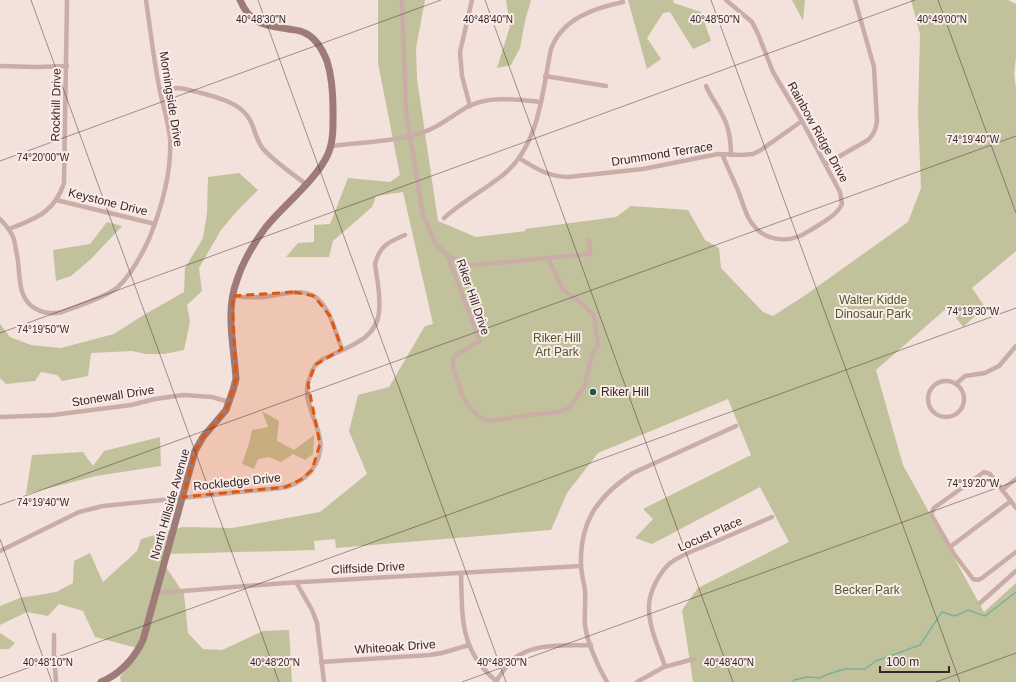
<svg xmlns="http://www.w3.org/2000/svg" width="1016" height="682" font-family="Arial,sans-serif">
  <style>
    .green { fill: #c1c29b }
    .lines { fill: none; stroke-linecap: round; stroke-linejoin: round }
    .stream { stroke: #7ab0a2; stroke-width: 1.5 }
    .street { stroke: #cbada7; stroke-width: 4.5 }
    .secondary { stroke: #9f7b78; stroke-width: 7 }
    .marked { fill: #df570d; fill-opacity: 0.2; stroke: #df570d; stroke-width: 3; stroke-dasharray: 8 5; stroke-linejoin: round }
    .ticks { fill: none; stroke: #372828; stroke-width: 1; stroke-opacity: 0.45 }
    .poi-dot { fill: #1c5a4b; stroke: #faece8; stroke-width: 1.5 }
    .labels { text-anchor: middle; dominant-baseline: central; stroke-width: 4; stroke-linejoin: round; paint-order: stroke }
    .street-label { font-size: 12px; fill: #372828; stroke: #faece8 }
    .park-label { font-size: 12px; fill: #54562b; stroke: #faece8 }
    .poi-label { font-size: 12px; fill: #372828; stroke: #faece8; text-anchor: start }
    .ticks-label { font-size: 10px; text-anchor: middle; fill: #372828; stroke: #faece8; stroke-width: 4; stroke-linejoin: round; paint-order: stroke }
  </style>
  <rect width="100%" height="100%" fill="#f3e1dc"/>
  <g class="green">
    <polygon points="378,0 425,0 416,48 417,79 438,221 476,237 526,231 525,229 616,217 631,206 688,210 705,240 719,248 721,268 763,312 773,316 807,294 908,222 921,188 918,113 920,34 911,0 1008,0 1016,4 1016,57 1014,75 1016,88 1016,251 972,288 985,307 963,327 948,307 876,370 903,465 984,612 1016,583 1016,682 693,682 682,610 698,588 789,542 760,487 652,544 635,538 653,519 643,509 751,455 728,399 598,453 567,493 551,530 336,548 335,539 314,541 315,550 167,554 164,564 184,594 188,633 203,649 222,650 263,631 289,630 292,682 121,682 120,677 141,649 95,637 83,611 59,604 48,616 27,612 0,625 0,606 20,598 56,592 73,583 74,561 90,553 103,582 137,551 141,539 183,527 232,528 320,512 367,474 349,431 358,395 389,387 425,326 433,324 403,192 376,196 372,207 333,241 329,257 286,257 298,243 314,242 314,225 330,224 348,178 390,182 400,175 378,63"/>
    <polygon points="506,0 531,0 525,21 520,48 511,65 497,68 510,26"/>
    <polygon points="628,0 673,0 674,3 701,12 711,41 693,49 670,12 663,13 647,38 661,59 647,69"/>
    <polygon points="792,0 805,0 803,21"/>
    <polygon points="239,173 258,190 237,211 221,230 199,268 202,291 187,305 190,322 184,350 164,354 146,354 132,351 91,353 88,376 62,381 57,375 41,372 35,381 6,384 0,378 0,324 10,337 31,345 61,348 114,334 142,316 184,292 185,268 203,238 207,213 208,177"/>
    <polygon points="107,222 122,226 91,259 71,276 56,281 53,250 90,244"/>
    <polygon points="262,411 279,421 277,441 294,450 314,435 313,454 305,460 293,454 281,462 269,457 258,459 254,469 242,464 249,443 252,430 268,427"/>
    <polygon points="160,437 161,466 96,476 26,494 32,455 83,452 93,466 104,451"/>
    <polygon points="0,633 15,643 9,649 0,649"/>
  </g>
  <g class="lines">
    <polyline class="stream" points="793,682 794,680 807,677 820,678 828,674 845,669 865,669 876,661 920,645 942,612 955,616 968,610 985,616 1016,592"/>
    <g class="street">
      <polyline points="402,0 406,112 423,215 436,244 447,255 456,260 470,265 485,264 590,254 589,240"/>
      <polyline points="0,66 36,67 67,66"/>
      <polyline points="545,76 606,86"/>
      <path d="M706 86C712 100 723 112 727 126 730 135 731 145 731 155"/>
      <path d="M160 90 178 88 185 89C200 93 226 98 238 107 255 119 252 131 261 146 267 156 295 176 306 184"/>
      <polyline points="470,106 462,76 460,52 472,0"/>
      <path d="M331 146C362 142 395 142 424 132 441 126 454 114 469 106 491 95 518 100 541 102"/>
      <path d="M722 154C727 166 732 177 737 188 741 198 744 208 748 217 761 242 788 245 809 231 820 224 837 216 842 204L840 192 802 121 773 72 758 34 752 22 726 0"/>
      <path d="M519 158C535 168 549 177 568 177L643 169 718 154 742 155 753 154 761 150 802 121"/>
      <path d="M826 164 868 140C874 135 876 129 877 121L874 67 855 0"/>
      <polyline points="56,200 155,224"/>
      <path d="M444 218C462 202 484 190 503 175 540 145 542 92 551 49 562 19 594 8 623 2"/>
      <path d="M0 219C6 225 11 231 14 239 15 246 17 254 18 261 20 279 18 301 38 310 46 314 54 314 62 312 77 306 105 298 118 287 130 276 142 254 149 239 162 207 172 173 170 138 168 119 161 100 158 81 153 54 150 27 146 0"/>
      <path d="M9 229C35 219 55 212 64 183L67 0"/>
      <polyline points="447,255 480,341 457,354 453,359 453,367 463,397 470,408 481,418 489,421 537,414 559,412 569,408 574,402 585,384 592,354 598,345 594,316 584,305 563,290 548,258"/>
      <path d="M232 296C243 297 253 298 263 297 282 295 307 285 321 302 332 315 336 334 342 349"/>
      <circle cx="946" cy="399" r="18"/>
      <polyline points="956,384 965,376 985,373 999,366 1016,346"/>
      <polyline points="0,417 53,415 131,405 155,399 183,395 212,397 229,402"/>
      <polyline points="1002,490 1016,479"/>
      <polyline points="1016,508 990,474 984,472 934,508 931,514 954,554 973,579 978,580 982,578 1016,552"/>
      <polyline points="950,547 1011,501"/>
      <path d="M0 551 79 512 103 506 281 488C293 486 304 480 312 470 336 437 301 412 308 383 310 377 312 370 315 366 318 361 325 358 330 356 350 346 377 338 379 312 381 296 377 279 375 264 380 245 389 242 405 235"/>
      <path d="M461 573C462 599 460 630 473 653 478 664 488 674 497 682"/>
      <polyline points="296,582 312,610 317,623 324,682"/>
      <polyline points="157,593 286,583 581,566"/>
      <polyline points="980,603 1016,571"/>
      <polyline points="54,635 54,654 56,682"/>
      <polyline points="321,662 430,655 442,653 469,645"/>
      <path d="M665 666C658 646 648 626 649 605 650 590 659 574 669 564 681 554 696 550 710 544 731 535 751 526 772 517"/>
      <path d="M496 681C501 675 505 667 511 661 532 642 564 646 591 645"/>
      <path d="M607 682C598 667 587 642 585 625 584 614 586 602 585 591 584 582 581 573 581 564 580 521 598 496 633 473L736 426"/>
      <polyline points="637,682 664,667 694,659"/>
    </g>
    <path class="secondary" d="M101 682C120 674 134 659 143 640L195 451 203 437 226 410 233 390 236 379C234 346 225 311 237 280 243 261 254 243 266 227 284 205 317 179 328 154 334 140 333 124 333 109 333 93 332 77 327 61 323 51 316 38 305 33 300 30 294 30 288 29 264 25 250 24 240 0"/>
  </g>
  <path class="marked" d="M294 292 314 296 330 316 342 349 315 365 308 384 320 444 312 470 302 479 286 487 183 497 195 451 203 437 226 410 236 379 232 296Z"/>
  <path class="ticks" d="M31 0 279 682M258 0 506 682M485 0 733 682M711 0 960 682M938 0 1016 213M0 161 441 0M0 333 915 0M0 505 1016 136M0 539 52 682M0 678 1016 308M462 682 1016 481M936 682 1016 653"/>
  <circle class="poi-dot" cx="593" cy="392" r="4"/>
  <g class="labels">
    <g class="street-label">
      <text transform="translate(171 99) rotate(81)">Morningside Drive</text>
      <text transform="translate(56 105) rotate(-89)">Rockhill Drive</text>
      <text transform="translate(818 132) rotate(61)">Rainbow Ridge Drive</text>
      <text transform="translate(662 154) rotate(-9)">Drummond Terrace</text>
      <text transform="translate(108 202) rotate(14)">Keystone Drive</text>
      <text transform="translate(473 297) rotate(71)">Riker Hill Drive</text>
      <text transform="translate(113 396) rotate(-9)">Stonewall Drive</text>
      <text transform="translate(237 482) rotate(-6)">Rockledge Drive</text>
      <text transform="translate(170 504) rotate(-74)">North Hillside Avenue</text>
      <text transform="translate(710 534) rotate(-24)">Locust Place</text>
      <text transform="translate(368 568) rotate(-3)">Cliffside Drive</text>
      <text transform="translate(395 647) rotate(-4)">Whiteoak Drive</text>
    </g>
    <g class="park-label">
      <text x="873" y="300">Walter Kidde<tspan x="873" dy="14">Dinosaur Park</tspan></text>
      <text x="557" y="338">Riker Hill<tspan x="557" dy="14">Art Park</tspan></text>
      <text x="867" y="590">Becker Park</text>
    </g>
    <g class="poi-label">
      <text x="601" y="392">Riker Hill</text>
    </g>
  </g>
  <g class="ticks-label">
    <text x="261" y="23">40°48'30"N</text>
    <text x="715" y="23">40°48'50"N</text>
    <text x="942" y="23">40°49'00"N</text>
    <text x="488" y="23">40°48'40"N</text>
    <text x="973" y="143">74°19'40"W</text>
    <text x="43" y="161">74°20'00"W</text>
    <text x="973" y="315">74°19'30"W</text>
    <text x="43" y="333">74°19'50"W</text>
    <text x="973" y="487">74°19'20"W</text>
    <text x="43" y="506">74°19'40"W</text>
    <text x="48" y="666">40°48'10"N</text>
    <text x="275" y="666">40°48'20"N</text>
    <text x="502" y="666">40°48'30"N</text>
    <text x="729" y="666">40°48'40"N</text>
  </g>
  <path d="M880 666v6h69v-6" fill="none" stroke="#372828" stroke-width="2"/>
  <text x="886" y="666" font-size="12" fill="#372828" stroke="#faece8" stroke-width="3" paint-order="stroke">100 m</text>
</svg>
